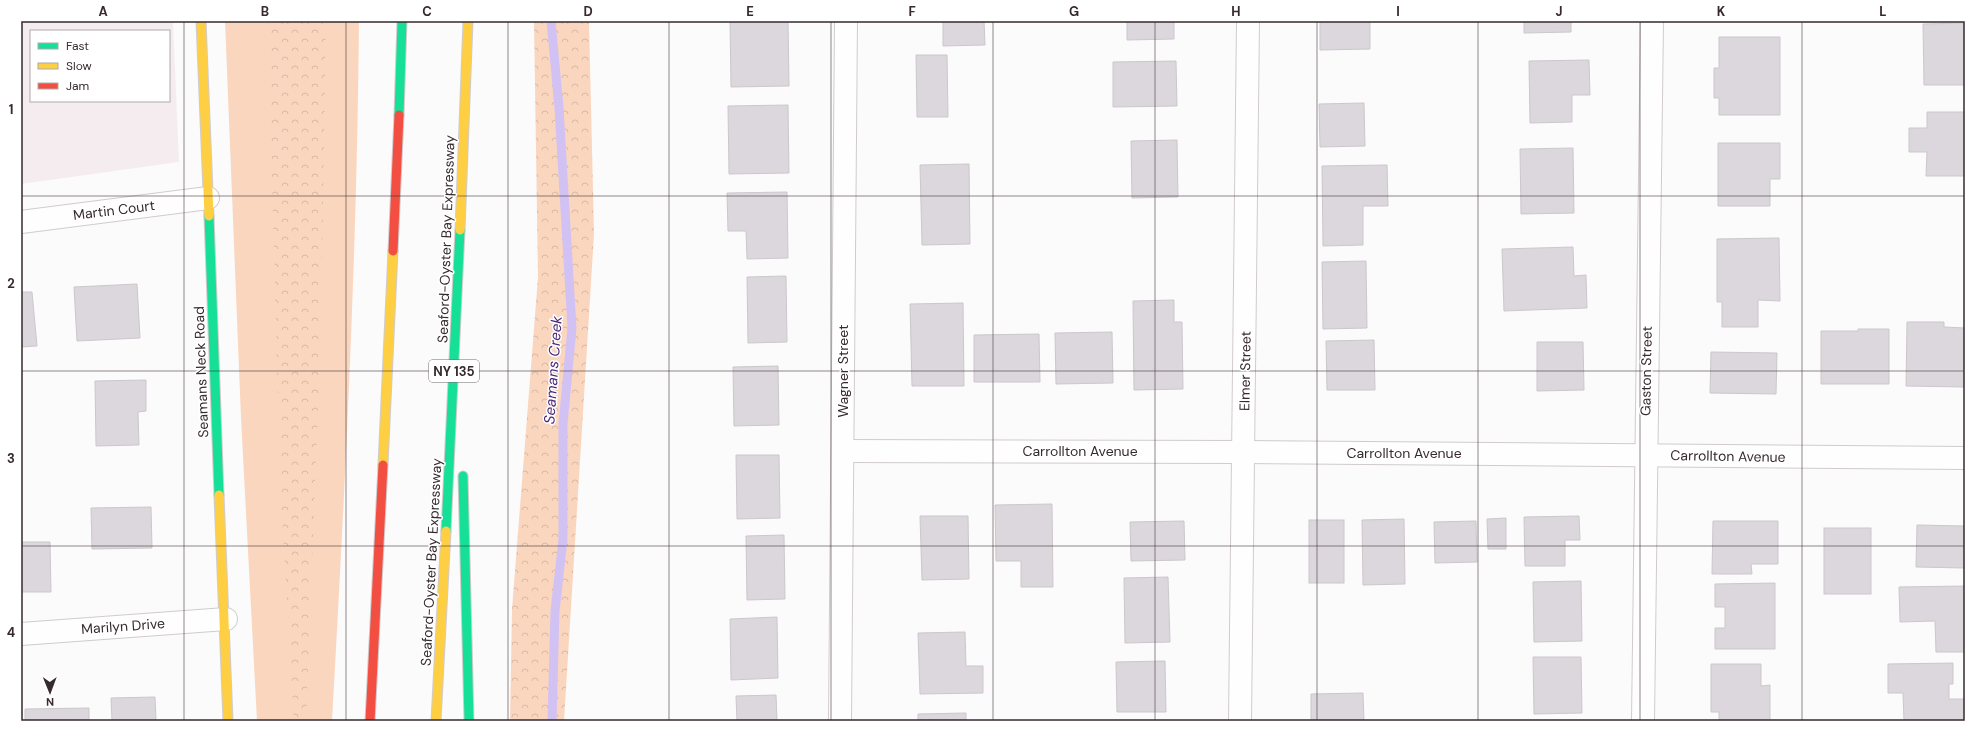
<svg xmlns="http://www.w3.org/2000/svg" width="1986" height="742" font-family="'DM Sans',sans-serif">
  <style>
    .built { fill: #f5ecef; fill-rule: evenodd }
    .grass { fill: #fad6bf }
    .forest { fill: url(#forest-crowns) }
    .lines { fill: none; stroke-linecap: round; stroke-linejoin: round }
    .stream { stroke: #d2c2f3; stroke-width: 9 }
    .building { fill: #dcd7dc; stroke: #ccc7cb }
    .street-casing { stroke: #d1cbcd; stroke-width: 24 }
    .fast-casing { stroke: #d1cbcd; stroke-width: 11 }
    .slow-casing { stroke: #d1cbcd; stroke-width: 11 }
    .jam-casing { stroke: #d1cbcd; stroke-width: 11 }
    .street { stroke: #fefefe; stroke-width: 22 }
    .fast { stroke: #16e098; stroke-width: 9 }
    .slow { stroke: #ffcf43; stroke-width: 9 }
    .jam { stroke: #f24e42; stroke-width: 9 }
    .grid { fill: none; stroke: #362a2e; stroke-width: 1; stroke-opacity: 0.55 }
    .labels { text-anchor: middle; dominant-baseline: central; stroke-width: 3; stroke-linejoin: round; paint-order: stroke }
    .shield { fill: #fff; stroke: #726a6d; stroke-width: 1 }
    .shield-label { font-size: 13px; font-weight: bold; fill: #362a2e }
    .street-label { font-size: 14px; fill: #362a2e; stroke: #fff }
    .water-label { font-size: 15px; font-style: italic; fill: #4b2979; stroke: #fff }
    .neatline { fill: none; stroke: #362a2e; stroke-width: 1.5 }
    .grid-label { font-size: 13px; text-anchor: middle; font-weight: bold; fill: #362a2e }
  </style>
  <defs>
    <pattern id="forest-crowns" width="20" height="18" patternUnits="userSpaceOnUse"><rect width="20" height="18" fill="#fad6bf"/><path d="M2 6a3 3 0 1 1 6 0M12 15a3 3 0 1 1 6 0" fill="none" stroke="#d7b8a4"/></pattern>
  </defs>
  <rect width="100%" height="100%" fill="#fbfbfb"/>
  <path class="built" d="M21 21H173L179 162 21 184ZM31 31H169V101H31Z"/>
  <path class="grass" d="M225 21H359C357 255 345 488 332 721H257L241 418Z"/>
  <g class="forest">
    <polygon points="268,21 326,21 321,329 306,721 294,721 280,482"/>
    <polygon points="534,21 589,21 594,234 564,721 510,721 512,609 538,277"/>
  </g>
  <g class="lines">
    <polyline class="stream" points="551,21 559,108 572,328 563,424 563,539 555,611 552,721"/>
  </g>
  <g class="building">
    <polygon points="730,21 788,21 789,86 731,87"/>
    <polygon points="943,21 984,21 985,45 943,46"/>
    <polygon points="1127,21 1174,21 1174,39 1127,40"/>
    <polygon points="1320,21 1370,21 1370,49 1320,50"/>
    <polygon points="1524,21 1571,21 1571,32 1524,33"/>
    <polygon points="1965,23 1965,85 1924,85 1923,24"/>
    <polygon points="1719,37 1780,37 1780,115 1719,115 1719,98 1714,98 1714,68 1719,68"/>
    <polygon points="916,55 947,55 948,117 917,117"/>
    <polygon points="1589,60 1590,95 1572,95 1572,122 1530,123 1529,61"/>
    <polygon points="1176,61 1177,106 1113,107 1113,62"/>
    <polygon points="1364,103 1365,146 1320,147 1319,104"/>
    <polygon points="788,105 789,173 729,174 728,106"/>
    <polygon points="1927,112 1965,112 1965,176 1926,176 1927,152 1909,152 1909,128 1927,128"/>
    <polygon points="1177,140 1178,197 1132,198 1131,141"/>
    <polygon points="1718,143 1780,143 1780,179 1770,179 1770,206 1718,206"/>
    <polygon points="1573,148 1574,213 1521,214 1520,149"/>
    <polygon points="969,164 970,244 922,245 920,165"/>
    <polygon points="1387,165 1388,206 1363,206 1363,245 1323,246 1322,166"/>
    <polygon points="787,192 788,258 747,259 746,231 728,231 727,193"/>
    <polygon points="1779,238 1780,301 1758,300 1758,327 1722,327 1722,302 1717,302 1717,239"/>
    <polygon points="1573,247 1574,276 1586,275 1587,308 1504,311 1502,249"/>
    <polygon points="1366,261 1367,328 1323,329 1322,262"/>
    <polygon points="786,276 787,342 748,343 747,277"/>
    <polygon points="137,284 140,338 77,341 74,287"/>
    <polygon points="21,292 32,292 37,346 21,347"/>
    <polygon points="1174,300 1174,322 1182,322 1183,389 1134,390 1133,301"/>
    <polygon points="963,303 964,386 912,386 910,304"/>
    <polygon points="1907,322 1944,322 1944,327 1965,328 1965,387 1906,386"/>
    <polygon points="1858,329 1889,329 1889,384 1821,384 1821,331 1858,331"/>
    <polygon points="1112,332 1113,383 1056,384 1055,333"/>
    <polygon points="1039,334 1040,382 974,382 974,335"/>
    <polygon points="1374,340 1375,390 1327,390 1326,341"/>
    <polygon points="1537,342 1583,342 1584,390 1537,391"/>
    <polygon points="1711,352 1777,353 1776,394 1710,393"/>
    <polygon points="778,366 779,425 734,426 733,367"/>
    <polygon points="146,380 146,411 138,412 139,445 96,446 95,381"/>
    <polygon points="736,455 779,455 780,518 737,519"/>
    <polygon points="1052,504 1053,587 1021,587 1021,561 996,561 995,505"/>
    <polygon points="151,507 152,548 92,549 91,508"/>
    <polygon points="920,516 968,516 969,579 922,580"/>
    <polygon points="1579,516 1580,540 1565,540 1565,566 1525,566 1524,517"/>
    <polygon points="1506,518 1506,549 1488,549 1487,519"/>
    <polygon points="1404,519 1405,584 1363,585 1362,520"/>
    <rect x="1309" y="520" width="35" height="63"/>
    <polygon points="1184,521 1185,560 1131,561 1130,522"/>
    <polygon points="1476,521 1477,562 1435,563 1434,522"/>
    <polygon points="1713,521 1778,521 1778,564 1751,564 1752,574 1712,574"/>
    <polygon points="1917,525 1965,526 1965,568 1916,567"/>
    <rect x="1824" y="528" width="47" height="66"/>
    <polygon points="784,535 785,599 747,600 746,536"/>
    <polygon points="21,542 50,542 51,592 21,592"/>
    <polygon points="1168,577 1170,642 1125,643 1124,578"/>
    <polygon points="1581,581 1582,641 1534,642 1533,582"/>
    <polygon points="1775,583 1775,649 1715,649 1715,628 1725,628 1725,607 1715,607 1715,584"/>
    <polygon points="1965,586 1965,652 1936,652 1935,621 1900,622 1899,587"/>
    <polygon points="777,617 778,678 731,680 730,619"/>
    <polygon points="965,632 966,666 983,666 983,693 920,694 918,633"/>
    <polygon points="1533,657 1581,657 1582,713 1534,714"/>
    <polygon points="1165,661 1166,712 1117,712 1116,662"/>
    <polygon points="1953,663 1953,684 1949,684 1949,699 1965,699 1965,721 1904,721 1903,693 1888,693 1888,664"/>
    <polygon points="1711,664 1761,664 1761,686 1770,685 1770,721 1719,721 1719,712 1711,712"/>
    <polygon points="1363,693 1364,721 1311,721 1311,694"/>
    <polygon points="776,695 777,721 737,721 736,696"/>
    <polygon points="155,697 156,721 112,721 111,698"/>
    <polygon points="89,708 89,721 25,721 25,709"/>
    <polygon points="966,713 966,721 918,721 918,714"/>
  </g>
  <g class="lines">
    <g class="street-casing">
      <g id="street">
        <polyline points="21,222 208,198"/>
        <polyline points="843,451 1244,452 1965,458"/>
        <polyline points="21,634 226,619"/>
        <polyline points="840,721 846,21"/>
        <polyline points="1240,721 1248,21"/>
        <polyline points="1643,721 1652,21"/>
      </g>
    </g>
    <g class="fast-casing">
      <g id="fast">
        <polyline points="399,115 402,21"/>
        <polyline points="209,216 219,495"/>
        <polyline points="463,476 469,721"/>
        <polyline points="446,531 460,230"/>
      </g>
    </g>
    <g class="slow-casing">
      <g id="slow">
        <polyline points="201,21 209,216"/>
        <polyline points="460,230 468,21"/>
        <polyline points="383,465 393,251"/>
        <polyline points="219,495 228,721"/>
        <polyline points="436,721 446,531"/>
      </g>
    </g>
    <g class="jam-casing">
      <g id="jam">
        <polyline points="393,251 399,115"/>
        <polyline points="370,721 383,465"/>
      </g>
    </g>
    <use href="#street" class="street"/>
    <use href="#fast" class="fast"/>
    <use href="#slow" class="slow"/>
    <use href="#jam" class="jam"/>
  </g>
  <path class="grid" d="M184 21V721M346 21V721M508 21V721M669 21V721M831 21V721M993 21V721M1155 21V721M1317 21V721M1478 21V721M1640 21V721M1802 21V721M21 196H1965M21 371H1965M21 546H1965"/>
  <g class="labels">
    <rect class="shield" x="429" y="360" width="50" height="22" rx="3"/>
    <g class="shield-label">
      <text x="454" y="371">NY 135</text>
    </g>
    <g class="street-label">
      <text transform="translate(114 210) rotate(-7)">Martin Court</text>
      <text transform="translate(446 239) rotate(-88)">Seaford-Oyster Bay Expressway</text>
      <text transform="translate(843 371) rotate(-90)">Wagner Street</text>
      <text transform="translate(1245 371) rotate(-89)">Elmer Street</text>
      <text transform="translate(1646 371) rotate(-89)">Gaston Street</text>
      <text transform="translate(201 372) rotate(-92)">Seamans Neck Road</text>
      <text x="1080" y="451">Carrollton Avenue</text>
      <text x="1404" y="453">Carrollton Avenue</text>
      <text transform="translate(1728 456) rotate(1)">Carrollton Avenue</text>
      <text transform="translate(431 562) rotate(-87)">Seaford-Oyster Bay Expressway</text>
      <text transform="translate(123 626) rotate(-4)">Marilyn Drive</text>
    </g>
    <g class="water-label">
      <text transform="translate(553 370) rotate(-86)">Seamans Creek</text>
    </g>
  </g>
  <rect width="1986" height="742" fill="none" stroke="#ffffff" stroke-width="44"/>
  <rect x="30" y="30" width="140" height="72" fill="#ffffff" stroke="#afaaab"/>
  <rect x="38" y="43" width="20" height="6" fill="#16e098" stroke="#afaaab"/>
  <text x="66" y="50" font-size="12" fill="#362a2e">Fast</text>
  <rect x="38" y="63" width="20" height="6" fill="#ffcf43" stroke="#afaaab"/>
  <text x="66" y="70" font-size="12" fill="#362a2e">Slow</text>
  <rect x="38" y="83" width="20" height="6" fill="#f24e42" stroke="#afaaab"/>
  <text x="66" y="90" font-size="12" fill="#362a2e">Jam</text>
  <g transform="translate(50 692) rotate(179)" stroke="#ffffff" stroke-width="3" paint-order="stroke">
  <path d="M0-3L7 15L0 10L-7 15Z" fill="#362a2e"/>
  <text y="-6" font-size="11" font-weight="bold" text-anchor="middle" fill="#362a2e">N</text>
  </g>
  <rect x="22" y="22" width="1942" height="698" class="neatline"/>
  <g class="grid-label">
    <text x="103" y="16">A</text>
    <text x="265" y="16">B</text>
    <text x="427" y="16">C</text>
    <text x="588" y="16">D</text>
    <text x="750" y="16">E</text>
    <text x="912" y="16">F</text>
    <text x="1074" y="16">G</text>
    <text x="1236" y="16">H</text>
    <text x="1398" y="16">I</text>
    <text x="1559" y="16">J</text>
    <text x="1721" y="16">K</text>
    <text x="1883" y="16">L</text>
    <text x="11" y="114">1</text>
    <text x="11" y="288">2</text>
    <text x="11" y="463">3</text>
    <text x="11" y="637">4</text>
  </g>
</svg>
